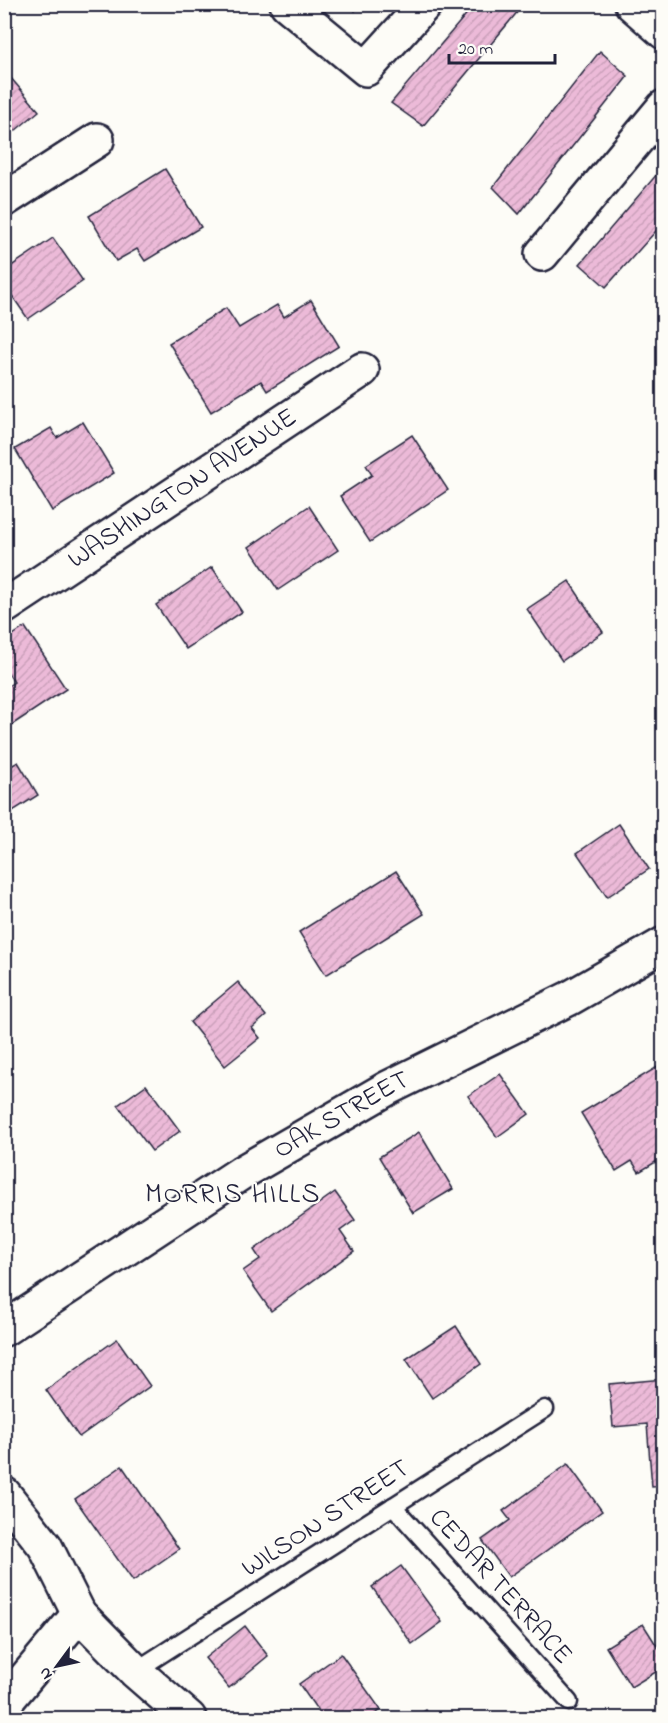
<svg xmlns="http://www.w3.org/2000/svg" width="668" height="1723" font-family="'Indie Flower',sans-serif">
  <style>
    .building { fill: url(#building-hatch); stroke: #22223b; stroke-width: 1.5 }
    .lines { fill: none; stroke-linecap: round; stroke-linejoin: round }
    .lane-casing { stroke: #22223b; stroke-width: 21 }
    .street-casing { stroke: #22223b; stroke-width: 38 }
    .lane { stroke: #fdfcf7; stroke-width: 16 }
    .street { stroke: #fdfcf7; stroke-width: 33 }
    .labels { text-anchor: middle; dominant-baseline: central; stroke-width: 4.5; stroke-linejoin: round; paint-order: stroke }
    .street-label { font-size: 27px; fill: #22223b; stroke: #fdfcf7 }
    .neighbourhood-label { font-size: 28px; letter-spacing: 1.5px; fill: #22223b; stroke: #fdfcf7 }
  </style>
  <defs>
    <pattern id="building-hatch" width="6" height="6" patternUnits="userSpaceOnUse" patternTransform="scale(1.5)"><rect width="6" height="6" fill="#ecbad8"/><path d="M-1 1l2-2M0 6l6-6M5 7l2-2" fill="none" stroke="#caa0ba"/></pattern>
  </defs>
  <rect width="100%" height="100%" fill="#fdfcf7"/>
  <filter id="ink" filterUnits="userSpaceOnUse"><feTurbulence type="fractalNoise" baseFrequency=".0167" numOctaves="2"/><feDisplacementMap in="SourceGraphic" scale="12" xChannelSelector="R" yChannelSelector="G"/><feConvolveMatrix kernelMatrix="1 2 1 2 8 2 1 2 1" color-interpolation-filters="sRGB"/></filter>
  <g filter="url(#ink)">
    <g class="building">
      <polygon points="349,4 360,4 355,11"/>
      <polygon points="475,4 524,4 423,126 391,103"/>
      <polygon points="600,51 628,76 519,214 493,187"/>
      <polygon points="4,70 39,111 4,140"/>
      <polygon points="664,166 664,222 606,287 580,264"/>
      <polygon points="165,169 201,227 145,261 137,249 116,261 89,216"/>
      <polygon points="53,238 83,281 28,319 4,284 4,271"/>
      <polygon points="311,300 339,346 267,391 261,381 211,412 169,343 226,308 239,328 277,305 284,317"/>
      <polygon points="83,422 114,473 52,511 15,449 51,428 57,438"/>
      <polygon points="412,435 448,490 370,542 340,496 372,475 366,465"/>
      <polygon points="309,506 338,550 278,590 249,547"/>
      <polygon points="212,567 242,612 186,649 156,605"/>
      <polygon points="569,581 603,632 562,661 527,609"/>
      <polygon points="25,627 66,689 4,730 4,689 14,682 4,667 4,641"/>
      <polygon points="18,762 38,795 5,816 4,770"/>
      <polygon points="619,824 649,869 607,897 577,853"/>
      <polygon points="396,871 424,914 326,975 299,932"/>
      <polygon points="238,982 266,1016 252,1028 260,1038 225,1066 190,1022"/>
      <polygon points="664,1063 664,1157 639,1172 632,1161 616,1171 581,1113"/>
      <polygon points="500,1074 529,1114 497,1137 468,1096"/>
      <polygon points="146,1085 180,1131 152,1151 118,1105"/>
      <polygon points="419,1132 453,1189 413,1213 379,1157"/>
      <polygon points="335,1192 355,1220 340,1231 354,1251 271,1311 243,1271 260,1259 254,1250"/>
      <polygon points="456,1326 481,1364 432,1398 406,1359"/>
      <polygon points="117,1339 150,1386 79,1437 46,1390"/>
      <polygon points="664,1379 664,1486 652,1487 647,1424 613,1427 609,1384"/>
      <polygon points="568,1464 602,1511 509,1577 482,1540 510,1520 503,1511"/>
      <polygon points="122,1466 179,1549 133,1581 75,1499"/>
      <polygon points="401,1566 442,1622 412,1644 372,1587"/>
      <polygon points="643,1624 664,1657 664,1667 631,1687 606,1647"/>
      <polygon points="245,1626 268,1656 229,1688 205,1658"/>
      <polygon points="341,1654 381,1710 369,1718 323,1718 299,1684"/>
      <polygon points="426,1710 432,1718 414,1718"/>
    </g>
    <g class="lines">
      <g class="lane-casing">
        <g id="lane">
          <polyline points="393,1506 569,1702"/>
          <polyline points="135,1671 545,1409"/>
        </g>
      </g>
      <g class="street-casing">
        <g id="street">
          <polyline points="287,4 366,69 425,4"/>
          <polyline points="632,4 664,32"/>
          <polyline points="4,200 97,140"/>
          <polyline points="542,254 664,107"/>
          <path id="s1" d="M4 607 362 370"/>
          <path id="s2" d="M4 1329 241 1173 388 1088 570 998 664 944"/>
          <polyline points="4,1494 45,1546 79,1614 135,1671 189,1718"/>
          <polyline points="4,1704 79,1614"/>
        </g>
      </g>
      <use href="#lane" class="lane"/>
      <use href="#street" class="street"/>
    </g>
  </g>
  <g class="labels">
    <g class="street-label">
      <text stroke="none"><textPath href="#s1" startOffset="214">WASHINGTON AVENUE</textPath></text>
      <text stroke="none"><textPath href="#s2" startOffset="400">OAK STREET</textPath></text>
      <text transform="translate(326 1519) rotate(-33)">WILSON STREET</text>
      <text transform="translate(500 1587) rotate(48)">CEDAR TERRACE</text>
    </g>
    <g class="neighbourhood-label">
      <text x="233" y="1195">MORRIS HILLS</text>
    </g>
  </g>
  <rect width="668" height="1723" fill="none" stroke="#fdfcf7" stroke-width="24"/>
  <rect x="12" y="12" width="644" height="1699" fill="none" stroke="#22223b" stroke-width="2" filter="url(#ink)"/>
  <g transform="translate(57 1666) rotate(237)" stroke="#fdfcf7" stroke-width="4.5" paint-order="stroke">
  <path d="M0-4.5L10 22L0 15L-10 22Z" fill="#22223b"/>
  <text y="-9" font-size="16" font-weight="bold" text-anchor="middle" fill="#22223b">N</text>
  </g>
  <path d="M449 54v9h106v-9" fill="none" stroke="#22223b" stroke-width="3"/>
  <text x="458" y="54" font-size="18" fill="#22223b" stroke="#fdfcf7" stroke-width="4.5" paint-order="stroke">20 m</text>
</svg>
